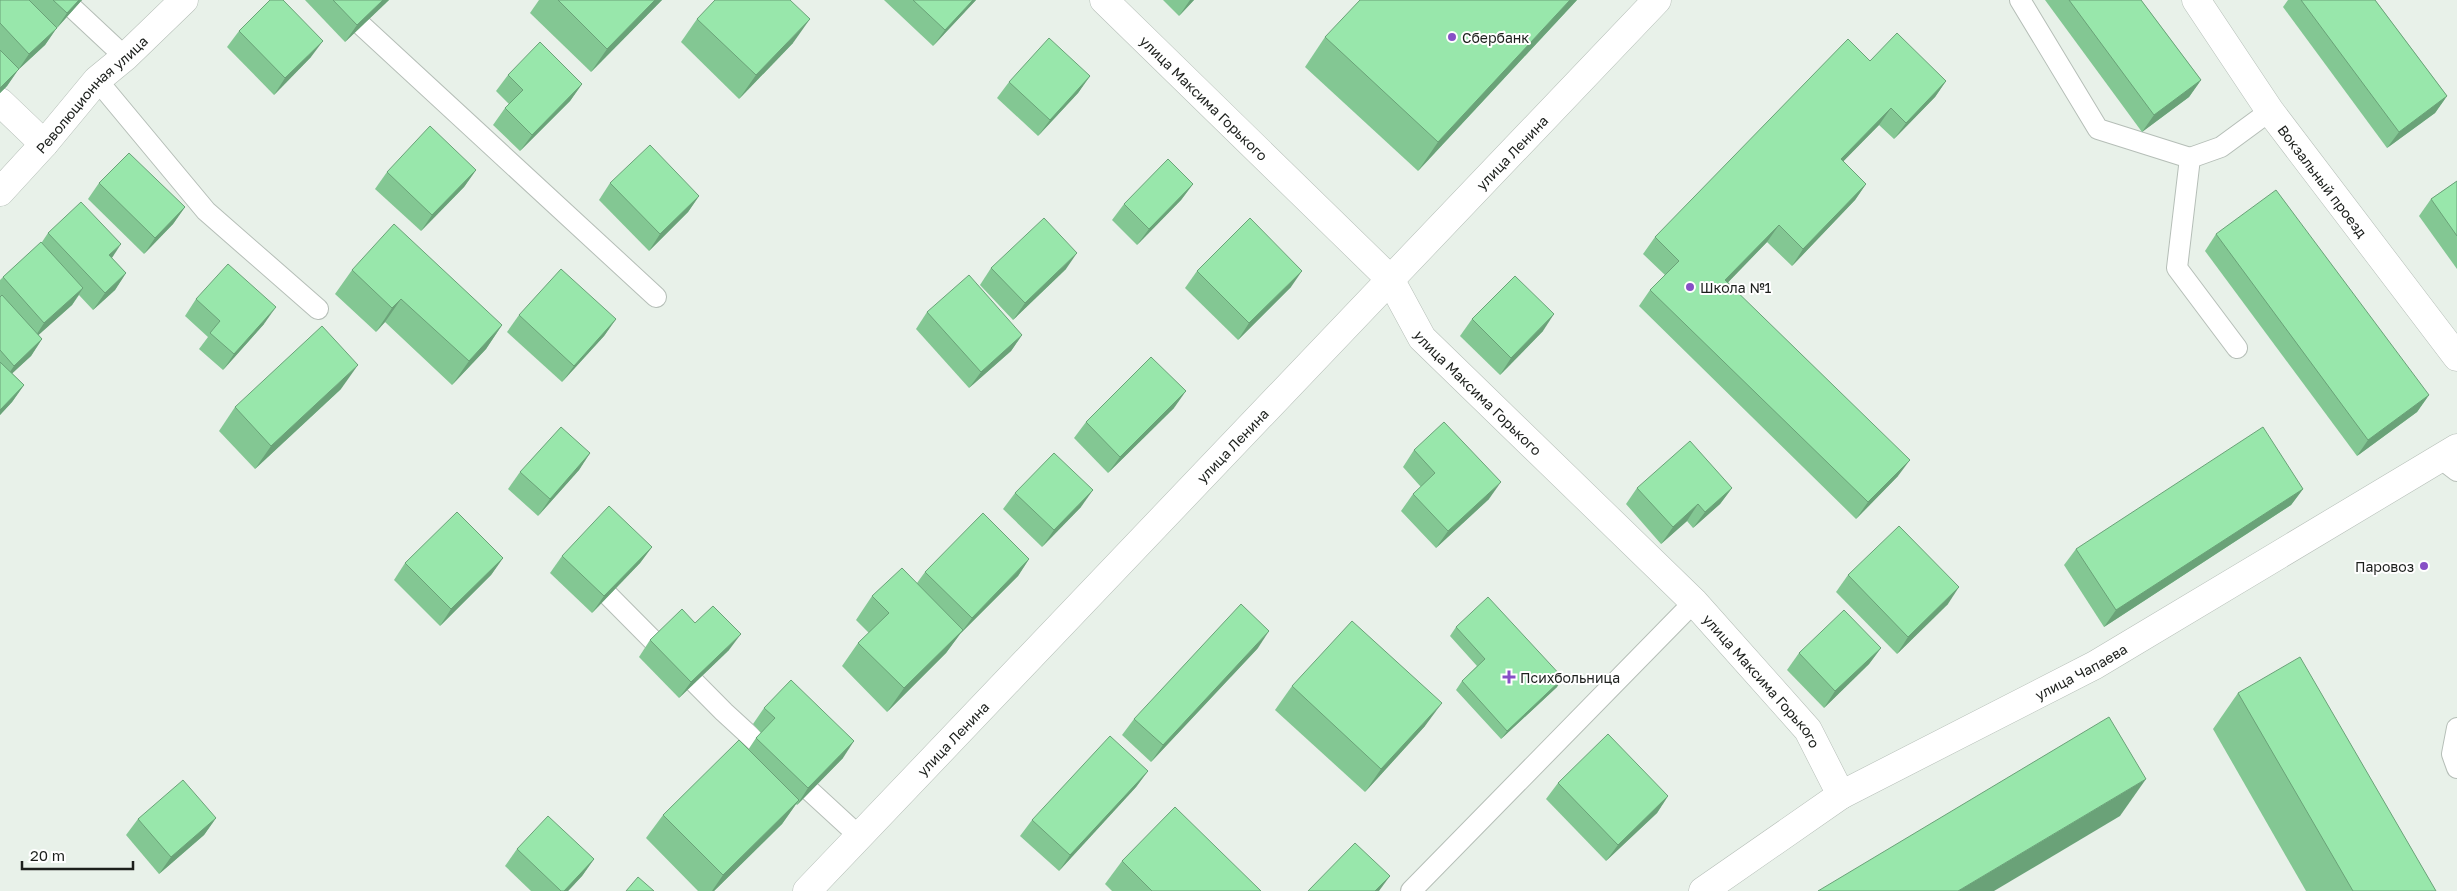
<svg xmlns="http://www.w3.org/2000/svg" width="2457" height="891" font-family="'Golos Text',sans-serif">
  <style>
    .lines { fill: none; stroke-linecap: round; stroke-linejoin: round }
    .service-casing { stroke: #b5beb7; stroke-width: 22 }
    .minor-casing { stroke: #b5beb7; stroke-width: 29 }
    .service { stroke: #fff; stroke-width: 20 }
    .minor { stroke: #fff; stroke-width: 28 }
    .wall { fill: #83c793 }
    .shaded-wall { fill: #6aa278 }
    .building { fill: #98e7ab; stroke: #6aa278 }
    .poi-dot { fill: #874fc6; stroke: #fff; stroke-width: 2 }
    .labels { text-anchor: middle; dominant-baseline: central; stroke-width: 4; stroke-linejoin: round; paint-order: stroke }
    .poi-label { font-size: 14px; fill: #1c1f1c; stroke: #fff; text-anchor: start }
    .street-label { font-size: 14px; fill: #1c1f1c; stroke: #fff }
  </style>
  <rect width="100%" height="100%" fill="#e8f1e9"/>
  <g class="lines">
    <g class="service-casing">
      <g id="service">
        <polyline points="64,0 125,57"/>
        <polyline points="334,0 656,297"/>
        <polyline points="2020,0 2098,129 2190,158"/>
        <polyline points="97,80 206,211 318,309"/>
        <polyline points="2237,348 2177,268 2190,158 2221,147 2270,111"/>
        <polyline points="2440,458 2457,471"/>
        <polyline points="602,589 724,712 859,836"/>
        <polyline points="2457,728 2452,754 2457,768"/>
        <polyline points="1411,891 1694,602"/>
      </g>
    </g>
    <g class="minor-casing">
      <g id="minor">
        <path id="s1" d="M1104 0 1390 279 1422 338 1694 602 1808 730 1841 795"/>
        <path id="s2" d="M2196 0 2270 111 2457 357"/>
        <polyline points="0,102 44,144"/>
        <path id="s3" d="M0 192 44 144 97 80 125 57 184 0"/>
        <path id="s4" d="M807 891 1657 0"/>
        <path id="s5" d="M1703 891 1841 795 2095 665 2457 448"/>
      </g>
    </g>
    <use href="#service" class="service"/>
    <use href="#minor" class="minor"/>
  </g>
  <g class="wall">
    <polygon points="0,0 82,0 56,29 45,45 18,70 7,86 0,93"/>
    <polygon points="305,0 389,0 345,42"/>
    <polygon points="539,0 662,0 591,72 530,13"/>
    <polygon points="884,0 976,0 933,46"/>
    <polygon points="1163,0 1194,0 1179,16"/>
    <polygon points="1577,0 1418,171 1305,67 1325,37"/>
    <polygon points="2045,0 2141,0 2201,80 2189,97 2142,132"/>
    <polygon points="2288,0 2375,0 2447,96 2435,113 2387,148 2283,7"/>
    <polygon points="697,19 793,43 739,99 681,42"/>
    <polygon points="239,31 311,57 274,95 227,47"/>
    <polygon points="1870,61 1946,81 1935,97 1894,139 1879,125 1843,161 1866,184 1855,200 1792,266 1767,242 1728,282 1898,476 1856,519 1639,306 1650,290 1665,275 1643,254 1655,237"/>
    <polygon points="508,75 582,84 570,101 520,151 493,125 505,108 509,104 496,91"/>
    <polygon points="1090,76 1078,93 1038,136 997,98 1009,82"/>
    <polygon points="476,170 464,187 421,231 375,189 387,172"/>
    <polygon points="2457,181 2457,269 2419,216 2431,199"/>
    <polygon points="99,183 185,207 173,224 144,254 88,199"/>
    <polygon points="610,183 699,196 688,212 649,251 599,200"/>
    <polygon points="1193,184 1181,200 1137,245 1112,220 1124,204"/>
    <polygon points="48,233 112,258 126,273 115,290 93,310 79,295 72,305 38,335 42,339 31,356 12,373 24,385 12,402 0,415 0,280 3,277 42,242"/>
    <polygon points="2216,234 2429,395 2417,412 2357,456 2205,251"/>
    <polygon points="991,268 1066,269 1013,320 980,285"/>
    <polygon points="352,270 502,325 486,349 452,385 385,322 376,332 335,294"/>
    <polygon points="1197,271 1291,287 1238,340 1185,288"/>
    <polygon points="196,299 264,324 223,370 199,349 208,337 185,316"/>
    <polygon points="927,312 1022,335 1011,351 969,388 916,329"/>
    <polygon points="519,315 616,319 604,336 562,382 507,332"/>
    <polygon points="1472,319 1543,331 1500,375 1460,336"/>
    <polygon points="341,389 255,469 219,431 235,407"/>
    <polygon points="1174,408 1108,473 1074,438 1086,422"/>
    <polygon points="1414,450 1489,499 1436,548 1401,511 1413,494 1421,487 1403,467"/>
    <polygon points="590,453 579,470 538,516 508,489 520,472"/>
    <polygon points="1637,488 1732,488 1720,504 1693,528 1687,521 1661,544 1626,504"/>
    <polygon points="2303,489 2291,505 2104,627 2064,565 2076,549"/>
    <polygon points="1015,493 1081,507 1042,547 1003,509"/>
    <polygon points="652,547 640,563 592,613 550,573 562,556"/>
    <polygon points="503,558 491,575 440,626 394,580 405,563"/>
    <polygon points="1029,559 1018,576 960,634 946,653 887,712 842,666 858,643 869,633 856,620 872,596 917,583 925,572"/>
    <polygon points="1848,575 1948,604 1897,654 1836,592"/>
    <polygon points="695,623 729,650 679,698 639,657 650,640"/>
    <polygon points="1456,627 1557,687 1501,739 1456,690 1462,681 1477,666 1450,636"/>
    <polygon points="1258,648 1151,762 1122,735 1134,719"/>
    <polygon points="1881,648 1869,664 1824,708 1787,670 1799,653"/>
    <polygon points="1292,686 1425,726 1365,792 1275,710"/>
    <polygon points="2238,693 2436,891 2306,891 2213,729"/>
    <polygon points="764,708 843,758 797,805 796,804 782,824 714,891 698,891 646,838 663,815 748,750 756,738 761,733 753,724"/>
    <polygon points="1148,771 1136,787 1059,871 1020,836 1032,820"/>
    <polygon points="1558,783 1668,796 1657,813 1606,861 1546,799"/>
    <polygon points="216,818 204,835 159,874 126,835 138,819"/>
    <polygon points="517,849 594,859 582,876 568,891 531,891 505,866"/>
    <polygon points="1122,861 1261,891 1112,891 1105,884"/>
  </g>
  <g class="shaded-wall">
    <polygon points="79,0 82,0 56,29 45,45 18,70 7,86 0,93 0,88 18,70 29,54 56,29 67,13"/>
    <polygon points="383,0 389,0 345,42 357,25"/>
    <polygon points="655,0 662,0 591,72 607,49"/>
    <polygon points="973,0 976,0 933,46 945,30"/>
    <polygon points="1190,0 1194,0 1179,16"/>
    <polygon points="1570,0 1577,0 1418,171 1438,142"/>
    <polygon points="810,19 793,43 739,99 756,75"/>
    <polygon points="323,41 311,57 274,95 285,78"/>
    <polygon points="1090,76 1078,93 1038,136 1050,120"/>
    <polygon points="2201,80 2189,97 2142,132 2154,115"/>
    <polygon points="1946,81 1935,97 1894,139 1906,123"/>
    <polygon points="582,84 570,101 520,151 532,135"/>
    <polygon points="2447,96 2435,113 2387,148 2399,132"/>
    <polygon points="1891,108 1879,125 1829,176 1841,159"/>
    <polygon points="476,170 464,187 421,231 432,215"/>
    <polygon points="1193,184 1181,200 1137,245 1149,229"/>
    <polygon points="1866,184 1855,200 1792,266 1803,249"/>
    <polygon points="699,196 688,212 649,251 660,234"/>
    <polygon points="185,207 173,224 144,254 155,238"/>
    <polygon points="1779,225 1767,242 1714,297 1725,280"/>
    <polygon points="121,244 110,261 109,255"/>
    <polygon points="1077,253 1066,269 1013,320 1025,303"/>
    <polygon points="1302,271 1291,287 1238,340 1249,323"/>
    <polygon points="126,273 115,290 93,310 105,293"/>
    <polygon points="83,288 72,305 33,340 44,323"/>
    <polygon points="401,299 385,322 376,332 392,308"/>
    <polygon points="276,307 264,324 223,370 234,354"/>
    <polygon points="1554,314 1543,331 1500,375 1511,358"/>
    <polygon points="616,319 604,336 562,382 574,366"/>
    <polygon points="502,325 486,349 452,385 469,361"/>
    <polygon points="1022,335 1011,351 969,388 981,372"/>
    <polygon points="42,339 31,356 3,382 14,366"/>
    <polygon points="358,365 341,389 255,469 271,446"/>
    <polygon points="24,385 12,402 0,415 0,410"/>
    <polygon points="1186,391 1174,408 1108,473 1120,457"/>
    <polygon points="2429,395 2417,412 2357,456 2368,440"/>
    <polygon points="590,453 579,470 538,516 550,499"/>
    <polygon points="1910,460 1898,476 1856,519 1868,502"/>
    <polygon points="1501,482 1489,499 1436,548 1448,531"/>
    <polygon points="1732,488 1720,504 1693,528 1705,512"/>
    <polygon points="2303,489 2291,505 2104,627 2116,610"/>
    <polygon points="1093,490 1081,507 1042,547 1054,530"/>
    <polygon points="1698,504 1687,521 1661,544 1673,527"/>
    <polygon points="652,547 640,563 592,613 604,596"/>
    <polygon points="503,558 491,575 440,626 451,609"/>
    <polygon points="1029,559 1018,576 960,634 972,618"/>
    <polygon points="1959,587 1948,604 1897,654 1908,637"/>
    <polygon points="963,630 946,653 887,712 904,688"/>
    <polygon points="1269,631 1258,648 1151,762 1163,745"/>
    <polygon points="741,634 729,650 679,698 691,682"/>
    <polygon points="1881,648 1869,664 1824,708 1835,691"/>
    <polygon points="1563,678 1557,687 1501,739 1507,731"/>
    <polygon points="1442,703 1425,726 1365,792 1381,769"/>
    <polygon points="854,741 843,758 797,805 808,788"/>
    <polygon points="1148,771 1136,787 1059,871 1070,855"/>
    <polygon points="2146,779 2120,816 1994,891 1958,891"/>
    <polygon points="1668,796 1657,813 1606,861 1618,845"/>
    <polygon points="799,800 782,824 714,891 712,891 723,875"/>
    <polygon points="216,818 204,835 159,874 171,857"/>
    <polygon points="594,859 582,876 568,891 564,891"/>
    <polygon points="1390,876 1379,891 1375,891"/>
  </g>
  <g class="building">
    <polygon points="0,0 29,0 57,28 29,54 0,23"/>
    <polygon points="53,0 79,0 67,13"/>
    <polygon points="270,0 283,0 323,41 285,78 239,31"/>
    <polygon points="333,0 383,0 357,25"/>
    <polygon points="558,0 655,0 607,49"/>
    <polygon points="715,0 790,0 810,19 756,75 697,19"/>
    <polygon points="913,0 973,0 945,30"/>
    <polygon points="1360,0 1570,0 1438,142 1325,37"/>
    <polygon points="2069,0 2141,0 2201,80 2154,115"/>
    <polygon points="2301,0 2375,0 2447,96 2399,132"/>
    <polygon points="1897,33 1946,81 1906,123 1891,108 1841,159 1866,184 1803,249 1779,225 1725,280 1910,460 1868,502 1650,290 1679,261 1655,237 1848,39 1870,61"/>
    <polygon points="1049,38 1090,76 1050,120 1009,82"/>
    <polygon points="540,42 582,84 532,135 505,108 523,90 508,75"/>
    <polygon points="0,50 19,69 0,88"/>
    <polygon points="430,126 476,170 432,215 387,172"/>
    <polygon points="650,145 699,196 660,234 610,183"/>
    <polygon points="129,153 185,207 155,238 99,183"/>
    <polygon points="1168,159 1193,184 1149,229 1124,204"/>
    <polygon points="2457,181 2457,236 2431,199"/>
    <polygon points="2276,190 2429,395 2368,440 2216,234"/>
    <polygon points="81,202 121,244 109,255 126,273 105,293 48,233"/>
    <polygon points="1044,218 1077,253 1025,303 991,268"/>
    <polygon points="1250,218 1302,271 1249,323 1197,271"/>
    <polygon points="394,224 502,325 469,361 401,299 392,308 352,270"/>
    <polygon points="41,242 83,288 44,323 3,277"/>
    <polygon points="228,264 276,307 234,354 210,333 220,321 196,299"/>
    <polygon points="561,269 616,319 574,366 519,315"/>
    <polygon points="969,275 1022,335 981,372 927,312"/>
    <polygon points="1515,276 1554,314 1511,358 1472,319"/>
    <polygon points="2,295 42,339 14,366 0,350 0,297"/>
    <polygon points="322,326 358,365 271,446 235,407"/>
    <polygon points="1151,357 1186,391 1120,457 1086,422"/>
    <polygon points="0,362 24,385 0,410"/>
    <polygon points="1444,422 1501,482 1448,531 1413,494 1435,473 1414,450"/>
    <polygon points="561,427 590,453 550,499 520,472"/>
    <polygon points="2263,427 2303,489 2116,610 2076,549"/>
    <polygon points="1690,441 1732,488 1705,512 1698,504 1673,527 1637,488"/>
    <polygon points="1054,453 1093,490 1054,530 1015,493"/>
    <polygon points="609,506 652,547 604,596 562,556"/>
    <polygon points="457,512 503,558 451,609 405,563"/>
    <polygon points="983,513 1029,559 972,618 925,572"/>
    <polygon points="1899,526 1959,587 1908,637 1848,575"/>
    <polygon points="902,568 963,630 904,688 858,643 889,613 872,596"/>
    <polygon points="1488,597 1563,678 1507,731 1462,681 1485,659 1456,627"/>
    <polygon points="1241,604 1269,631 1163,745 1134,719"/>
    <polygon points="713,606 741,634 691,682 650,640 682,609 695,623"/>
    <polygon points="1844,610 1881,648 1835,691 1799,653"/>
    <polygon points="1352,621 1442,703 1381,769 1292,686"/>
    <polygon points="2300,657 2436,891 2353,891 2238,693"/>
    <polygon points="791,680 854,741 808,788 756,738 775,718 764,708"/>
    <polygon points="2109,717 2146,779 1958,891 1818,891"/>
    <polygon points="1608,734 1668,796 1618,845 1558,783"/>
    <polygon points="1110,736 1148,771 1070,855 1032,820"/>
    <polygon points="739,740 799,800 723,875 663,815"/>
    <polygon points="183,780 216,818 171,857 138,819"/>
    <polygon points="1175,807 1261,891 1152,891 1122,861"/>
    <polygon points="548,816 594,859 564,891 561,891 517,849"/>
    <polygon points="1355,843 1390,876 1375,891 1308,891"/>
    <polygon points="638,877 654,891 626,891"/>
  </g>
  <g class="poi-dot">
    <circle cx="1452" cy="37" r="5"/>
    <circle cx="1690" cy="287" r="5"/>
    <circle cx="2424" cy="566" r="5"/>
    <path d="M1506.5 669.5h5v5h5v5h-5v5h-5v-5h-5v-5h5z"/>
  </g>
  <g class="labels">
    <g class="poi-label">
      <text x="1462" y="37">Сбербанк</text>
      <text x="1700" y="287">Школа №1</text>
      <text x="2414" y="566" text-anchor="end">Паровоз</text>
      <text x="1520" y="677">Психбольница</text>
    </g>
    <g class="street-label">
      <text stroke="none"><textPath href="#s3" startOffset="134">Революционная улица</textPath></text>
      <text stroke="none"><textPath href="#s1" startOffset="140">улица Максима Горького</textPath></text>
      <text stroke="none"><textPath href="#s4" startOffset="1021">улица Ленина</textPath></text>
      <text stroke="none"><textPath href="#s2" startOffset="221">Вокзальный проезд</textPath></text>
      <text stroke="none"><textPath href="#s1" startOffset="545">улица Максима Горького</textPath></text>
      <text stroke="none"><textPath href="#s4" startOffset="616">улица Ленина</textPath></text>
      <text stroke="none"><textPath href="#s5" startOffset="438">улица Чапаева</textPath></text>
      <text stroke="none"><textPath href="#s1" startOffset="950">улица Максима Горького</textPath></text>
      <text stroke="none"><textPath href="#s4" startOffset="211">улица Ленина</textPath></text>
    </g>
  </g>
  <path d="M22 861v8h111v-8" fill="none" stroke="#1c1f1c" stroke-width="2.5"/>
  <text x="30" y="861" font-size="15" fill="#1c1f1c" stroke="#ffffff" stroke-width="4" paint-order="stroke">20 m</text>
</svg>
